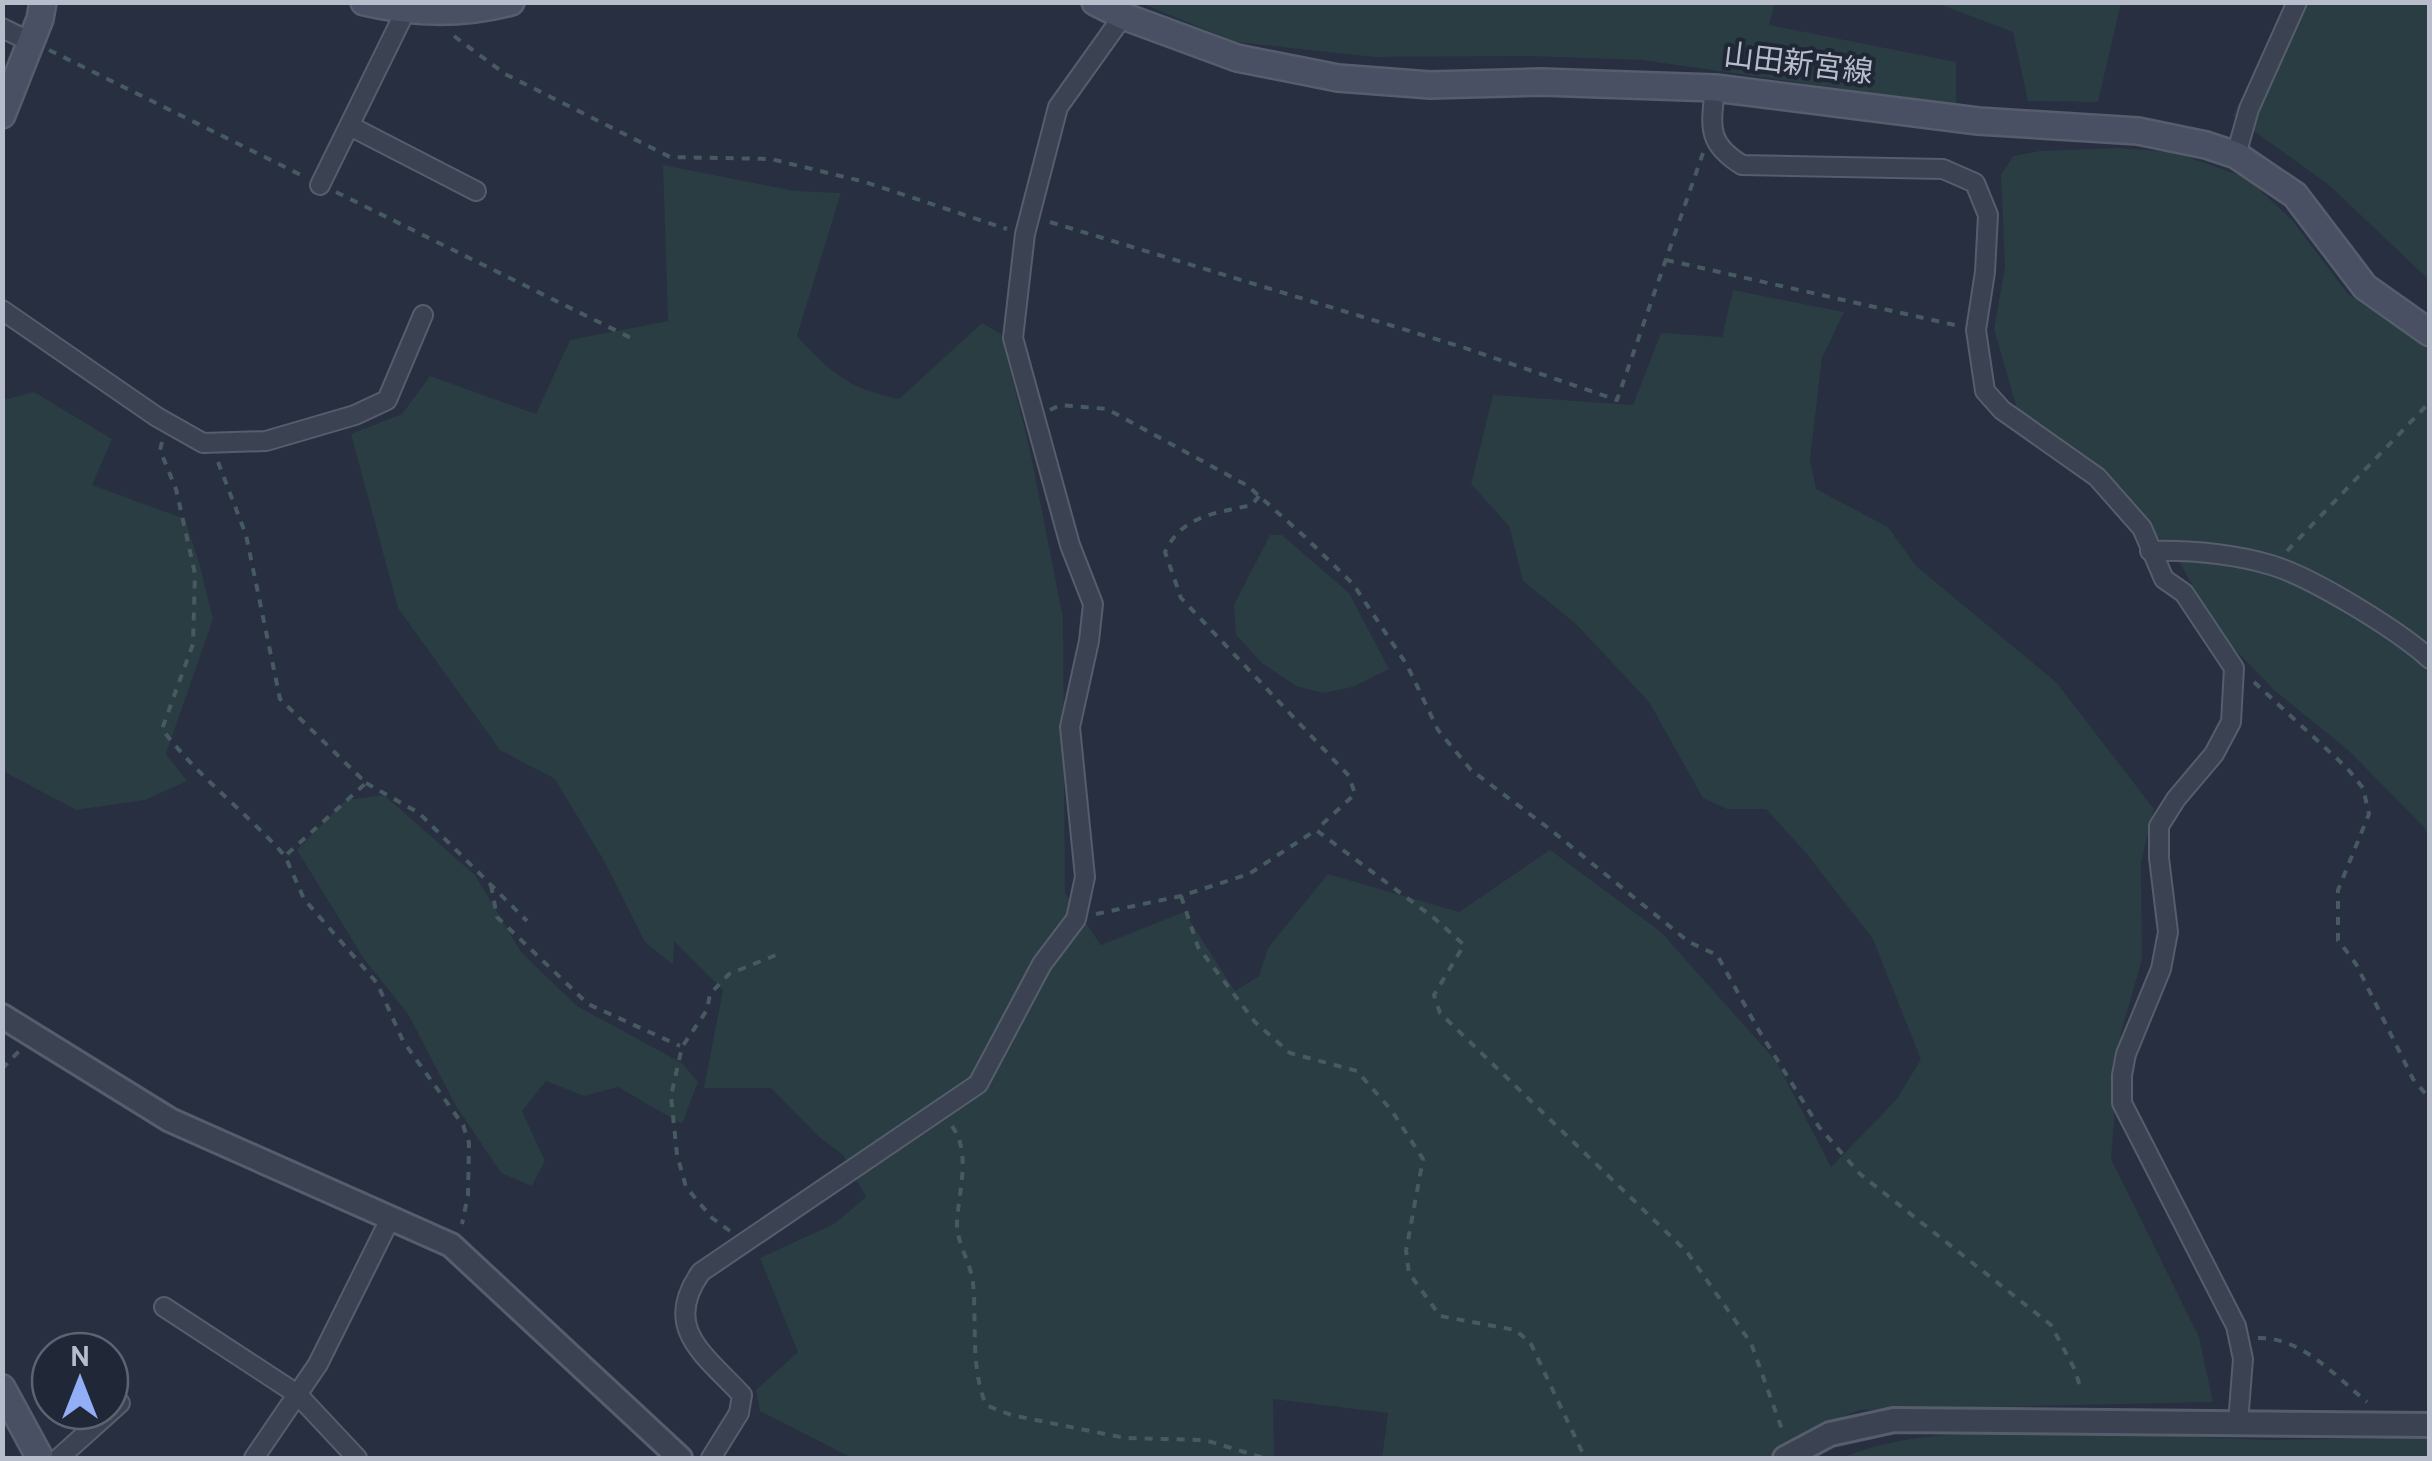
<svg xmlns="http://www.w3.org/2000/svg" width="2432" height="1461" font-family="Overpass,'Noto Sans JP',sans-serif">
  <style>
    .green { fill: #293d42 }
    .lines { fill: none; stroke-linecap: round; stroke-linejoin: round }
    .minor-casing { stroke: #565d6c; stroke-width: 22 }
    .tertiary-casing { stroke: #565d6c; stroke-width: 28 }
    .secondary-casing { stroke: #565d6c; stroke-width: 30 }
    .path { stroke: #475a5f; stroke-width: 4; stroke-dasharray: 8 8; stroke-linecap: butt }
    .minor { stroke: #3b4251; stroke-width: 18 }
    .tertiary { stroke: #3b4251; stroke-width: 22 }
    .secondary { stroke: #495064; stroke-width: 25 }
    .labels { text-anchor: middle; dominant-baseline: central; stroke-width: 8; stroke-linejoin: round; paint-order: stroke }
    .street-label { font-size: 30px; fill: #b8bdcb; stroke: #202737 }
  </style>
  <rect width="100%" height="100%" fill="#272f41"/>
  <g class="green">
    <polygon points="1140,3 1775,3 1769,25 1956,62 1956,105 1642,60 1529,56 1374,57 1236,42"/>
    <polygon points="1936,3 2121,3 2098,102 2028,101 2013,32"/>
    <polygon points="2286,3 2429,3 2429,280 2329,185 2233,116"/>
    <polygon points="2118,148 2174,152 2247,178 2292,220 2348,294 2429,350 2429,838 2424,827 2348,750 2274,690 2222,636 2179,562 2098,464 2017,409 1994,329 2005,267 2001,175 2013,156 2040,151"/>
    <path d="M663 165 795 191 841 193 797 336C832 374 848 388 899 399L982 323 1001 334 1030 450 1063 618 1065 893 1101 945 1184 912 1235 991 1259 976 1268 948 1328 874 1459 912 1550 850 1661 932 1776 1061 1831 1167 1897 1099 1921 1059 1873 939 1806 853 1766 809H1727L1703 798 1649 702 1577 625 1523 581 1509 526 1471 484 1493 395 1633 405 1661 333 1722 337 1733 290 1844 312 1822 358 1810 459 1816 489 1888 527 1916 566 2056 682 2154 809 2141 862 2142 960 2121 1032 2111 1159 2199 1337 2213 1402 1860 1410 1824 1424 1770 1458H1382L1388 1413 1273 1399 1274 1458H852L760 1411 756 1390 798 1352 760 1258 834 1224 866 1197 843 1155 818 1136 771 1088H704L723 990 674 941 673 965 645 942 603 859 555 779 500 750 398 608 351 434 402 414 430 376 536 414 570 340 668 321Z"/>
    <polygon points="34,392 112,439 92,485 185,519 200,566 213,619 166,754 187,781 145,800 76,810 3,771 3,400"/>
    <polygon points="1270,535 1282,535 1349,593 1389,669 1353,687 1323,693 1296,686 1262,663 1236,635 1234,605"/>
    <polygon points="384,795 475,875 521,952 577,1006 682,1063 698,1082 682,1124 618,1087 584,1096 546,1081 522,1111 545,1161 532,1186 501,1173 456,1106 408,1014 364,959 297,850 346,800"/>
    <path d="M2124 1434 2269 1440 2429 1437V1458H1842C1922 1423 2037 1435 2124 1434Z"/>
  </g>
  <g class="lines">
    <g class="minor-casing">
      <g id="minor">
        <polyline points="2,28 31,42"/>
        <path d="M1715 88C1711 126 1706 143 1742 165L1943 169 1975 183 1988 215 1985 272 1976 330 1985 391 2002 410 2097 477 2142 528 2164 579 2184 593 2234 668 2231 722 2214 754 2176 799 2159 826V858L2168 932 2161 969 2126 1054 2122 1075V1103L2236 1326 2243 1359 2238 1423"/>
        <polyline points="350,126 476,191"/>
        <polyline points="2236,155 2249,109 2297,2"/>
        <polyline points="320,185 405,12"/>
        <polyline points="2,310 157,417 203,443 266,441 355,415 387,400 423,315"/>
        <path d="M2150 551C2189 550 2233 554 2271 565 2312 577 2398 630 2430 659"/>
        <polyline points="164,1307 297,1394 357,1458"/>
        <polyline points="59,1458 120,1403"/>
        <polyline points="254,1458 318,1364 390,1219"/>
        <path d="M711 1458 739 1413 742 1395C705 1355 661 1328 701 1272L978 1084 1042 964 1076 919 1085 877 1070 727 1089 641 1093 604 1070 545 1013 338 1025 234 1058 107 1123 16"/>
      </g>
    </g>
    <g class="tertiary-casing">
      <g id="tertiary">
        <polyline points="2,1016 170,1120 451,1245 680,1458"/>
        <polyline points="1785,1458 1830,1434 1894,1420 2430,1425"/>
      </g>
    </g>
    <g class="secondary-casing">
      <g id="secondary">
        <path d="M364 2C411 13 463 15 511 2"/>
        <polyline points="1095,2 1123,16 1237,58 1338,78 1430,85 1541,82 1715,88 1978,121 2138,131 2206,145 2236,155 2295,195 2365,287 2430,333"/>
        <polyline points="2,115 40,19 43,2"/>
        <polyline points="2,1388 40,1458"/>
      </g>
    </g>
    <g class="path">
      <polyline points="454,36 505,74 670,157 771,159 865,182 1007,229"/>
      <polyline points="49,50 305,177"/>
      <polyline points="336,192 633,339"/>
      <polyline points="1050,222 1462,347 1617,400 1703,153"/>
      <polyline points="1666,260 1959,326"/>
      <polyline points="1050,410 1060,405 1107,409 1248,486 1305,537 1353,584 1407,665 1438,730 1471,770 1547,827 1689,942 1717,955 1758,1029 1819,1127 1860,1174 2051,1325 2074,1368 2080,1386"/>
      <path d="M162 442 160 450 176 489 195 574 193 644 162 729C197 776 246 812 285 856"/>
      <polyline points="218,462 246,535 280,699 366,783 285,856 304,899 377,983 403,1041 463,1125 469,1143 468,1195 462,1224"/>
      <path d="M1259 496 1252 505C1217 513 1182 515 1165 552L1181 598 1349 776 1355 794 1317 829"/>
      <polyline points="2287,551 2428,404"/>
      <polyline points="2254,682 2347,768 2363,788 2369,814 2338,890 2338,940 2356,964 2413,1079 2430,1099"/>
      <polyline points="366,783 419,813 527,921"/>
      <polyline points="491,885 497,917 588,1004 680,1046"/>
      <polyline points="1181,896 1198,947 1255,1022 1290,1053 1357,1071 1392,1111 1423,1159 1406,1251 1409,1273 1440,1316 1515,1330 1530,1342 1585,1458"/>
      <polyline points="1096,914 1181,896 1249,874 1316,830 1434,918 1464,945 1434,995 1440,1013 1687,1252 1751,1343 1784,1435"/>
      <polyline points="2,1069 20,1050"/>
      <path d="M952 1126C972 1154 958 1192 957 1224 957 1244 971 1263 973 1283 977 1325 970 1366 986 1405L1011 1415 1125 1438 1205 1440 1264 1458"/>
      <polyline points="730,1231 712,1218 686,1187 677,1155 671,1096 682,1047 707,1010 710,994 729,974 776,955"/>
      <path d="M2258 1338C2302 1337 2335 1376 2367 1402"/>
    </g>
    <use href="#minor" class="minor"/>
    <use href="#tertiary" class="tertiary"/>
    <use href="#secondary" class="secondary"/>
  </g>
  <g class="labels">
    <g class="street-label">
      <text transform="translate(1798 66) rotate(7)">山田新宮線</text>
    </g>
  </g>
  <rect width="2432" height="1461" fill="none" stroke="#b8bdcb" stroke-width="10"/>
  <g transform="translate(80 1381)"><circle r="48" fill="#202737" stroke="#5d6372" stroke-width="2.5"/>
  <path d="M0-8L18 38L0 25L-18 38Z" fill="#92aef6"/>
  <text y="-15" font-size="28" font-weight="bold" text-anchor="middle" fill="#b8bdcb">N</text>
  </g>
</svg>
